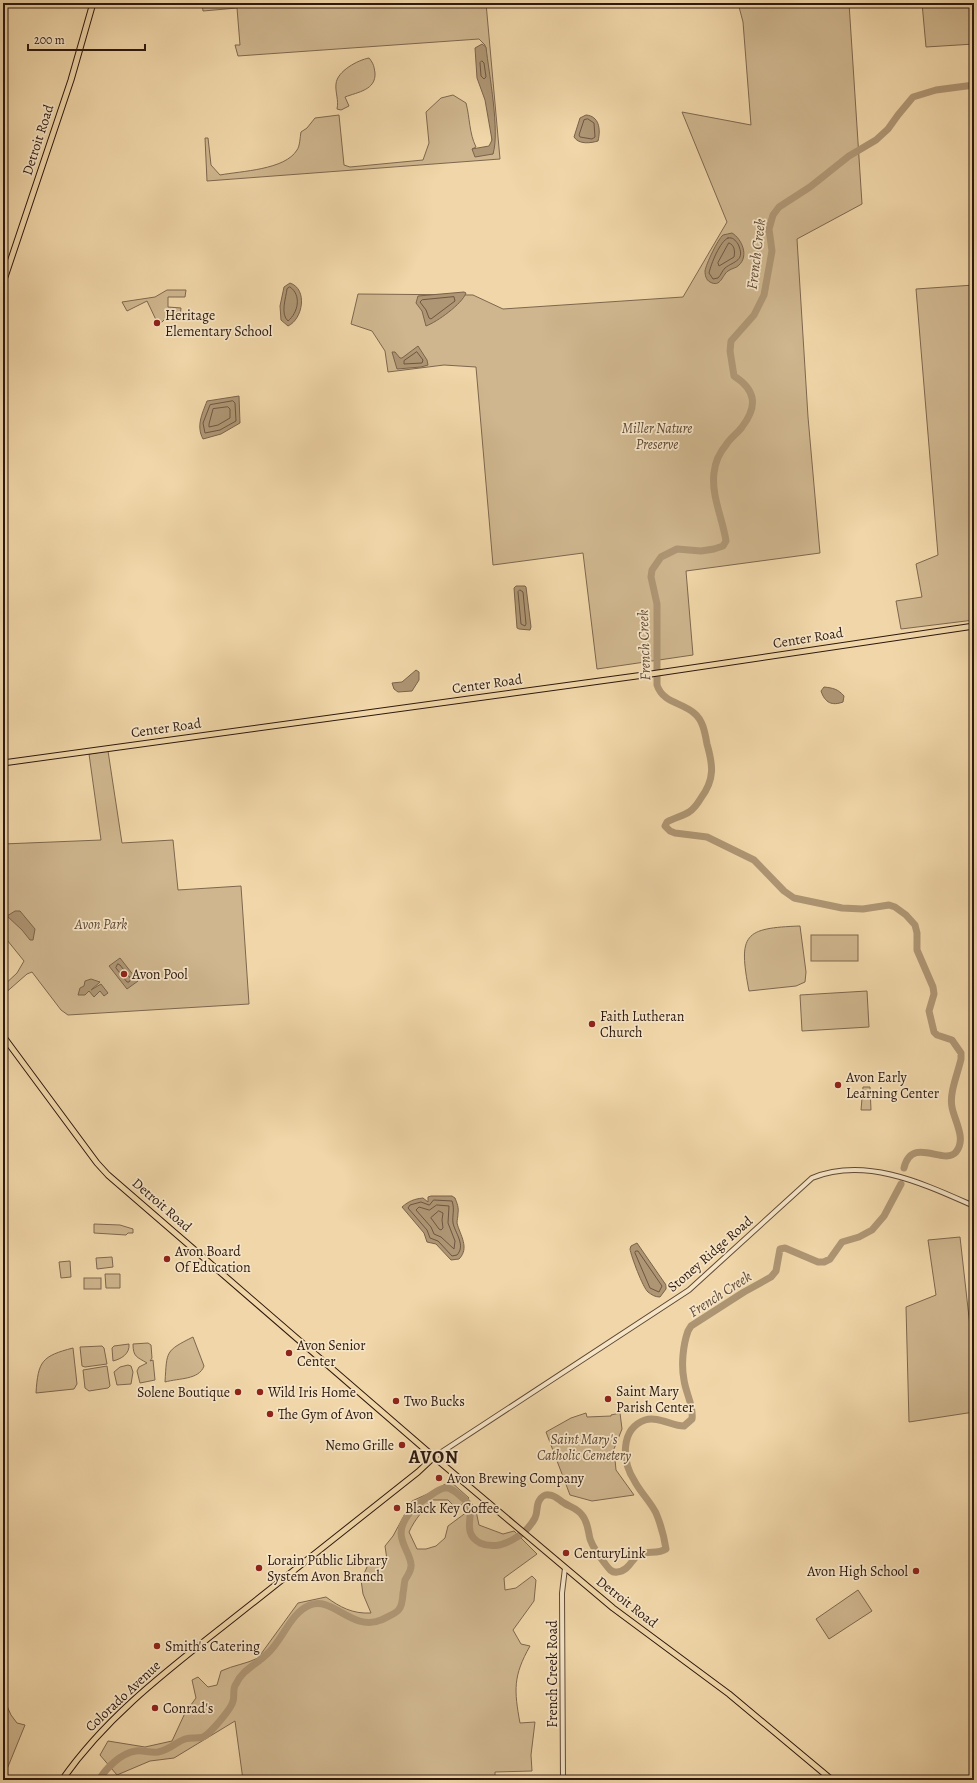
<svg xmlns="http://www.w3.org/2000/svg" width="977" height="1783" font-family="Alegreya,serif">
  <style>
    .green { fill: #cfb68e; stroke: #7e674e }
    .water { fill: #ae9573; stroke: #7a634a }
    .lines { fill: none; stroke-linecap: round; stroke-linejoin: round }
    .shore { stroke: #6e5640; stroke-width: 1 }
    .river { stroke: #ae9573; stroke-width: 7 }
    .minor-casing { stroke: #5e4834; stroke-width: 6 }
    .major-casing { stroke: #2d180d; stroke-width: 7 }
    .minor { stroke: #f5e4c6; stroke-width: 4 }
    .major { stroke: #f0d6a8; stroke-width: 5 }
    .poi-dot { fill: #8f2418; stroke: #f5e4c6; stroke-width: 1.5 }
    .labels { text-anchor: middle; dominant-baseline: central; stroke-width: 3.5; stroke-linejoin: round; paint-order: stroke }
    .street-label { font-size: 14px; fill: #2d180d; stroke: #f5e4c6 }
    .poi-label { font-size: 14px; fill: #2d180d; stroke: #f5e4c6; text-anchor: start }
    .park-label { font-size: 14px; font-style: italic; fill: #5e4734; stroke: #f5e4c6 }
    .water-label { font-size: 15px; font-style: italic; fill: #614a36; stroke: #f5e4c6 }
    .district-label { font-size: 18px; font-weight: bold; letter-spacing: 1px; fill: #2d180d; stroke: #f5e4c6 }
  </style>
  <rect width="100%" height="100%" fill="#f0d6a8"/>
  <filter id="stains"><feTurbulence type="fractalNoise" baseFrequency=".005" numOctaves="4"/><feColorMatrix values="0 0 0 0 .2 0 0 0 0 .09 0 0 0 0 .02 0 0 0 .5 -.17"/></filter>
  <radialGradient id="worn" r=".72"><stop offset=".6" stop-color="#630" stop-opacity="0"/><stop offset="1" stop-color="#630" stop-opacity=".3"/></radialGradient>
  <g class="green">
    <path d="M202 3H486L500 159 207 181 205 138H208L211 165 220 175C241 171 285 170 297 150 300 146 300 137 301 132L307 128 315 118 339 115 344 165 350 167 423 160 429 143 426 112 441 98 453 95 466 103C470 118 469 133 476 147L472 149 493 154 485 45 479 39 238 56 235 45H240L237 8 203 11Z"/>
    <polygon points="738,3 849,3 862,204 797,239 808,417 820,553 686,571 693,655 597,669 583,553 493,565 476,367 444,365 388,372 385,351 372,331 351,324 358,294 473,295 503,309 683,297 727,222 682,112 751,125 743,22"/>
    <polygon points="922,3 974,3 974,44 926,47"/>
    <path d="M369 58C374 64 374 67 375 73 376 90 358 92 345 97L349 106 341 110 337 109C339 100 335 92 336 84 337 71 358 60 369 58Z"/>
    <polygon points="974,285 974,572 970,573 974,596 974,620 901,629 896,601 922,597 916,564 938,555 916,289"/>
    <polygon points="167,290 186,290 185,297 168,297 168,307 181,308 180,317 168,316 162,322 158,324 147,301 127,311 122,302 155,297"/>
    <polygon points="108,751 122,843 173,840 178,890 241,886 249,1004 68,1015 61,1010 32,972 27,974 3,995 3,986 17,973 24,961 3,935 3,844 101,840 89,754"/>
    <path d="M800 926 806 972 805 982 796 986 749 991C738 934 744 928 800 926Z"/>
    <rect x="811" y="935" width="47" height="26"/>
    <polygon points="867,991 869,1027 802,1031 800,995"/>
    <polygon points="863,1087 870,1087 871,1110 861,1110"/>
    <polygon points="94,1224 120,1225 133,1229 133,1233 128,1233 126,1235 94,1233"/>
    <polygon points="960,1237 974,1362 974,1412 909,1422 906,1307 936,1295 928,1240"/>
    <polygon points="112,1257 113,1267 97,1269 96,1258"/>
    <polygon points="70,1261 71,1277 61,1278 59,1262"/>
    <polygon points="120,1274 120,1288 106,1288 105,1274"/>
    <rect x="84" y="1278" width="17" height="11"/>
    <path d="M193 1337 204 1366C199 1380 179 1378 165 1382 167 1351 165 1351 193 1337Z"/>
    <path d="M148 1343 151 1345 152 1358 150 1361 153 1360 155 1380 140 1383 137 1371 139 1367 147 1363C137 1357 133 1357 133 1344Z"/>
    <path d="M129 1344C130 1354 121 1359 113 1361L112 1348 114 1346Z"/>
    <polygon points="102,1346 104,1348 107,1364 85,1367 82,1366 80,1347"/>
    <path d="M73 1348 77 1384 74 1389 36 1393C38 1361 42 1356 73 1348Z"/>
    <polygon points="128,1365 131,1366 133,1372 131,1384 117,1385 114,1372 120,1367"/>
    <polygon points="107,1366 110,1386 108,1388 89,1391 85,1388 83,1370"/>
    <polygon points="586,1413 587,1417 611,1416 611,1415 620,1413 622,1429 614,1449 616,1470 634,1495 592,1501 570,1495 546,1432 571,1418"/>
    <path d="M450 1481 469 1498 457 1509 448 1500H433C423 1510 415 1519 409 1532L417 1549H426L436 1546 445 1538 448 1526 475 1506 479 1525 503 1534 514 1531 537 1554 504 1578 505 1590 516 1588 532 1576 536 1580 534 1601 513 1630 521 1644 530 1646C513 1676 514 1690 520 1723L535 1722 531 1755 532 1771 495 1772V1780H243L235 1721 174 1758 150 1761 117 1775 100 1755 108 1741 145 1747 172 1741 185 1713 196 1698 192 1680 198 1677 208 1687 217 1685 221 1671C234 1665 246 1664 258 1658L298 1603 326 1597C340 1607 352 1614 371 1613L363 1594 361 1580 368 1565 387 1560 385 1546 393 1536 412 1501 434 1491Z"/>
    <polygon points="858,1590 872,1611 829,1639 816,1619"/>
    <polygon points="3,1697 11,1715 17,1723 25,1725 5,1774 12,1780 3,1780"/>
  </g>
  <g class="water">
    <path d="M482 44 486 47C489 74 500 131 493 154L475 157 472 149 489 146 492 140 485 100 477 78 475 48Z"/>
    <path d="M586 115C599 116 601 129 598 141 591 143 579 145 574 137L580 118Z"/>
    <path d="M732 233C742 239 749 256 739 265 737 268 732 268 728 271 722 275 721 288 710 282 706 280 705 275 705 271 706 264 718 239 723 235 726 234 729 234 732 233Z"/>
    <path d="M290 283C308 289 303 319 288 326L281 320 280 306 284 287Z"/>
    <path d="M464 292 466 293C462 304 437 322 426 326L422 311 416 303 418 296Z"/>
    <polygon points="418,346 427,360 428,365 421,367 397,369 392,352 395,352 400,358 402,358"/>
    <path d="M239 396 240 423 221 434 203 439C196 426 202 414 207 401Z"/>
    <polygon points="516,586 525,586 526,587 531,627 530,630 519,629 517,628 514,588"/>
    <polygon points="416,670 419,672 419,680 412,691 398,692 394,689 392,683 402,682"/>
    <path d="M824 687C833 688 838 689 844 696L843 702C832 706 825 703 821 691Z"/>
    <polygon points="15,911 20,911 35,929 33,940 30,940 22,930 7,916"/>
    <polygon points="120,958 138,981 127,989 109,966"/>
    <polygon points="91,979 100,982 91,990 101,984 108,993 104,996 100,991 94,997 89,991 85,995 78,995 80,988 84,986 85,981"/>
    <path d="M431 1196H452L455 1198C457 1203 459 1208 458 1213 458 1217 457 1220 457 1223 460 1235 470 1248 459 1259L451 1260 436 1244 427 1242 424 1233 402 1207C409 1201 414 1199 423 1198L428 1202V1197Z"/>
    <path d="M637 1243 666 1285V1289L660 1297C655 1297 652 1295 648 1292 643 1288 631 1256 630 1249L631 1246Z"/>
  </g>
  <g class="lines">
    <g class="shore">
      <polygon points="482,61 484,63 486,77 484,79 481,76 480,63"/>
      <polygon points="588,119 594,123 595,137 592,139 580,137 579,135 584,120"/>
      <path d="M728 238C733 237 735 240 738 244 746 261 734 261 725 268 722 271 721 275 718 278L713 279 709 273C711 264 720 241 728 238Z"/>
      <path d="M729 243C735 245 735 252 734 257L719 266 718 263Z"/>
      <path d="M290 287C302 295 298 313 288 321 280 314 286 298 287 289Z"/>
      <polygon points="454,297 455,301 431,319 429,318 426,310 420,302 422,300"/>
      <polygon points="417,352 423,360 422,363 404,364 404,361"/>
      <polygon points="233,401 235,403 236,421 220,430 205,433 203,423 210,405"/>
      <polygon points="228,407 230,409 230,418 218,425 209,427 209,424 213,409"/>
      <polygon points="520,590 523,592 526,624 525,626 521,624 518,592"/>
      <polygon points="118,964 120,965 131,979 129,982 127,982 116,968"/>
      <path d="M434 1200 452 1201C455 1210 452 1215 453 1223 455 1233 466 1245 457 1255L452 1256 438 1241 430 1238 427 1230 408 1208 410 1205 421 1202 429 1205Z"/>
      <polygon points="437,1205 449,1206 448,1223 455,1241 454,1249 441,1237 434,1234 431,1227 416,1210 419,1207 429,1210"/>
      <polygon points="439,1211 443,1213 442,1220 443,1228 441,1230 439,1229 431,1218"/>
      <polygon points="636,1251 638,1251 662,1286 659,1292 650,1288 635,1253"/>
    </g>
    <g class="river">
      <path d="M904 1168C912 1135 944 1166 956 1152 967 1139 954 1120 952 1107 949 1093 958 1073 961 1059V1053L952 1040 937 1035 934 1032 929 1011 934 994 933 987 917 950V933L915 925 906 915 895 907 889 905 863 909 842 908 794 898 784 891 754 860 707 837 675 833 670 831 665 826 667 822C674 818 683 816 689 812 694 809 698 803 701 798 715 779 713 765 707 744 705 733 703 720 694 713 681 702 663 703 657 685V604L651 577 652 570 661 557 677 549 701 551 714 549 723 546 726 541C723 520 711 495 714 473 715 463 720 452 726 445 730 438 738 433 742 427 758 406 756 390 734 376L730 351 731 341 754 315 764 295 772 251 769 229 773 215 779 207 810 187 849 156 876 140 888 129 898 115 913 97 936 90 974 85"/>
      <path d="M99 1780C106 1768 121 1753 136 1751 143 1750 150 1753 158 1752 169 1750 176 1742 185 1739 191 1737 197 1739 203 1737 210 1734 232 1708 233 1701 235 1695 232 1689 236 1684 243 1669 256 1665 267 1654 283 1640 290 1613 310 1605 333 1596 352 1632 381 1620 398 1612 402 1612 403 1593 404 1589 404 1584 405 1580 408 1574 412 1571 411 1564 410 1555 404 1548 402 1539 397 1522 415 1505 428 1497 433 1494 440 1487 447 1488 451 1488 455 1492 458 1494 462 1498 469 1502 470 1507 472 1519 463 1534 480 1543 500 1552 526 1535 535 1518 538 1512 536 1506 539 1501 541 1497 545 1494 549 1495 555 1495 559 1500 564 1503 570 1507 577 1508 582 1515 588 1522 588 1531 590 1539 594 1550 600 1557 606 1565 609 1569 612 1573 617 1572 630 1571 632 1557 640 1554 649 1551 658 1554 666 1549 664 1536 661 1525 656 1513 650 1501 640 1492 634 1480 622 1461 620 1429 645 1420 658 1416 672 1426 684 1426L692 1419C694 1406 686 1394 684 1380 681 1365 683 1345 688 1331L691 1326 744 1292 771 1277 776 1271 780 1249 785 1248 818 1262H824L830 1259 842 1242 859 1237 872 1230 884 1216 901 1184"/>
    </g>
    <g class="minor-casing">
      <g id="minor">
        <path d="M434 1457 689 1290 812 1178C866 1156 924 1184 974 1206"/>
        <polyline points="563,1780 562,1593 565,1568"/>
      </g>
    </g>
    <g class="major-casing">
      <g id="major">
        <polyline points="3,283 71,80 93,3"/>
        <polyline points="3,763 651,674 974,626"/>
        <polyline points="3,1036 97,1163 108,1175 434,1457 613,1608 729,1694 832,1780"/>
        <path d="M62 1780C108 1714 172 1667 235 1617 296 1569 357 1520 418 1472L434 1457"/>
      </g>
    </g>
    <use href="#minor" class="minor"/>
    <use href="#major" class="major"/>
  </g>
  <g class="poi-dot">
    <circle cx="157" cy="323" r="4"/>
    <circle cx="124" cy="974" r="4"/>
    <circle cx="592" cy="1024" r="4"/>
    <circle cx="838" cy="1085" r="4"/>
    <circle cx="167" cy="1259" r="4"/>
    <circle cx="289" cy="1353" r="4"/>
    <circle cx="238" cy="1392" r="4"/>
    <circle cx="260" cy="1392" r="4"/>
    <circle cx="608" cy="1399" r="4"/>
    <circle cx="396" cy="1401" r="4"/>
    <circle cx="270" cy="1414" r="4"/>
    <circle cx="402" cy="1445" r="4"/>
    <circle cx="439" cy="1478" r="4"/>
    <circle cx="397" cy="1508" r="4"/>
    <circle cx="566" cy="1553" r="4"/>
    <circle cx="259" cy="1568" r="4"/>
    <circle cx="916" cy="1571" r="4"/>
    <circle cx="157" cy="1646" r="4"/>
    <circle cx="155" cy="1708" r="4"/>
  </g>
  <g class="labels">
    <g class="street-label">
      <text transform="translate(38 140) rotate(-72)">Detroit Road</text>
      <text transform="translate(808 638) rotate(-9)">Center Road</text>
      <text transform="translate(487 684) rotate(-8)">Center Road</text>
      <text transform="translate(166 728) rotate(-8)">Center Road</text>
      <text transform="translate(162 1205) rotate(41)">Detroit Road</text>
      <text transform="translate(710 1254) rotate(-41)">Stoney Ridge Road</text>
      <text transform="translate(627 1602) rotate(38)">Detroit Road</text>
      <text transform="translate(552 1674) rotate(-90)">French Creek Road</text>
      <text transform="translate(123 1696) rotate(-43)">Colorado Avenue</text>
    </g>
    <g class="poi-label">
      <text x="165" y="315">Heritage<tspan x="165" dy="16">Elementary School</tspan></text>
      <text x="132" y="974">Avon Pool</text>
      <text x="600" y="1016">Faith Lutheran<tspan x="600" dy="16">Church</tspan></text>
      <text x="846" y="1077">Avon Early<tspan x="846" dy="16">Learning Center</tspan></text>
      <text x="175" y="1251">Avon Board<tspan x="175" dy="16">Of Education</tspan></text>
      <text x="297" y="1345">Avon Senior<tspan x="297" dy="16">Center</tspan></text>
      <text x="616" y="1391">Saint Mary<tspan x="616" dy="16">Parish Center</tspan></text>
      <text x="230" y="1392" text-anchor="end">Solene Boutique</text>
      <text x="268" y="1392">Wild Iris Home</text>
      <text x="404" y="1401">Two Bucks</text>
      <text x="278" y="1414">The Gym of Avon</text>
      <text x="394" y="1445" text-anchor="end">Nemo Grille</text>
      <text x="447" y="1478">Avon Brewing Company</text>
      <text x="405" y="1508">Black Key Coffee</text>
      <text x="574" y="1553">CenturyLink</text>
      <text x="267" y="1560">Lorain Public Library<tspan x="267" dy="16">System Avon Branch</tspan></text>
      <text x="908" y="1571" text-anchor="end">Avon High School</text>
      <text x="165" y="1646">Smith's Catering</text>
      <text x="163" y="1708">Conrad's</text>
    </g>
    <g class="park-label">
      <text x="657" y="428">Miller Nature<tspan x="657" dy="16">Preserve</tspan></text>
      <text x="101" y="924">Avon Park</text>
      <text x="584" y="1439">Saint Mary's<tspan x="584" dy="16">Catholic Cemetery</tspan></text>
    </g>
    <g class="water-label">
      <text transform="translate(756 254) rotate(-83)">French Creek</text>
      <text transform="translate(644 645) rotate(-92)">French Creek</text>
      <text transform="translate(720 1294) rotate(-33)">French Creek</text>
    </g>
    <g class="district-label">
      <text x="434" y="1457">AVON</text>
    </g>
  </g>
  <rect width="977" height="1783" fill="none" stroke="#f0d6a8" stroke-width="16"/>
  <rect x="4" y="4" width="969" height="1775" fill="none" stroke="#2d180d" stroke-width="2"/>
  <rect x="8" y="8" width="961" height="1767" fill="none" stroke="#2d180d"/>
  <path d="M28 44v6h117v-6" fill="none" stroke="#2d180d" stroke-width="2"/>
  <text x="34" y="44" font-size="12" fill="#2d180d" stroke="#f5e4c6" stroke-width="3" paint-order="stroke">200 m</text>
  <rect width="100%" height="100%" filter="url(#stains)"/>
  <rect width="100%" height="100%" fill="url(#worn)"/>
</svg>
